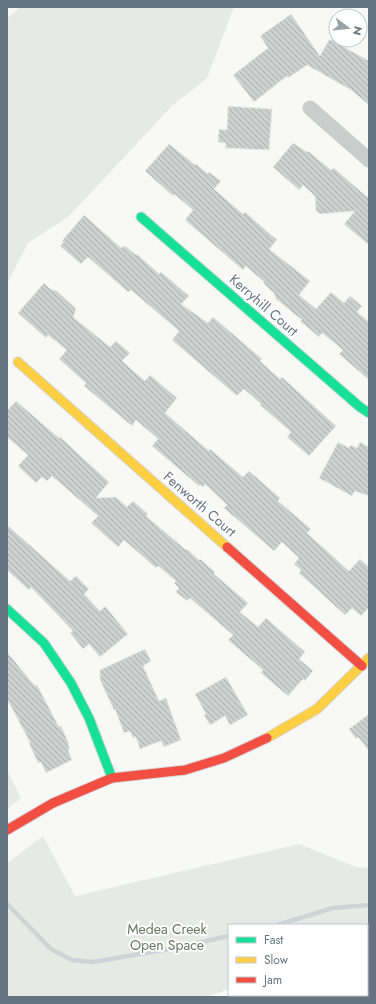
<svg xmlns="http://www.w3.org/2000/svg" width="376" height="1004" font-family="Jost,sans-serif">
  <style>
    .grass { fill: #e6eae5 }
    .lines { fill: none; stroke-linecap: round; stroke-linejoin: round }
    .stream { stroke: #cdd4d7; stroke-width: 4.5 }
    .building { fill: url(#building-back-hatch); stroke: #e8e8e7 }
    .fast-casing { stroke: #d5d6d7; stroke-width: 11 }
    .slow-casing { stroke: #d5d6d7; stroke-width: 11 }
    .jam-casing { stroke: #d5d6d7; stroke-width: 11 }
    .street { stroke: #cbcccc; stroke-width: 15 }
    .fast { stroke: #16e098; stroke-width: 9 }
    .slow { stroke: #ffcf43; stroke-width: 9 }
    .jam { stroke: #f24e42; stroke-width: 9 }
    .labels { text-anchor: middle; dominant-baseline: central; stroke-width: 4; stroke-linejoin: round; paint-order: stroke }
    .street-label { font-size: 14px; fill: #657480; stroke: #fff }
    .park-label { font-size: 14px; fill: #677963; stroke: #fff }
  </style>
  <defs>
    <pattern id="building-back-hatch" width="6" height="6" patternUnits="userSpaceOnUse"><rect width="6" height="6" fill="#ced0d0"/><path d="M-1 5l2 2M0 0l6 6M5-1l2 2" fill="none" stroke="#abadae"/></pattern>
  </defs>
  <rect width="100%" height="100%" fill="#f8f8f7"/>
  <g class="grass">
    <polygon points="19,7 234,7 207,78 173,105 68,217 28,243 7,284 7,18 17,10"/>
    <polygon points="7,770 21,798 7,809"/>
    <polygon points="43,836 75,896 299,844 356,867 369,868 369,997 339,997 336,995 367,995 367,925 229,925 229,989 207,997 7,997 7,863"/>
  </g>
  <g class="lines">
    <g class="stream">
      <polyline points="7,904 51,949 72,960 93,962 169,949 229,936"/>
      <polyline points="277,925 333,908 369,905"/>
    </g>
  </g>
  <g class="building">
    <polygon points="291,14 320,56 329,40 348,40 344,47 369,61 369,105 351,90 307,65 288,78 287,76 254,102 233,75 268,48 260,36"/>
    <polygon points="228,106 272,109 269,150 225,148 226,143 218,142 219,129 227,130"/>
    <polygon points="293,143 307,152 308,151 331,170 334,168 367,197 369,195 369,245 344,224 355,211 320,214 316,211 315,196 303,185 299,190 273,167"/>
    <polygon points="169,144 189,160 195,165 196,164 208,174 209,172 221,181 214,189 243,214 245,212 277,240 269,249 310,281 299,295 316,309 331,292 344,303 350,296 362,306 357,312 369,322 369,380 339,354 343,350 322,333 319,337 300,321 302,320 275,298 276,297 274,295 275,294 264,284 264,282 246,266 243,270 185,220 193,210 174,194 173,196 145,171"/>
    <polygon points="84,215 121,248 122,246 124,247 125,246 136,255 137,254 159,274 161,272 189,296 181,304 208,323 213,317 262,359 260,361 280,379 282,377 336,426 309,456 287,437 291,432 260,405 261,404 244,389 237,396 172,340 179,331 131,290 128,292 88,257 81,264 60,246 64,242 62,241"/>
    <polygon points="44,283 50,289 57,291 76,309 73,317 110,347 116,341 130,353 122,361 145,381 150,375 177,398 165,413 209,451 210,449 243,477 249,471 280,498 278,501 311,529 307,533 349,571 360,559 369,567 369,607 361,616 352,608 345,615 299,573 301,570 294,564 299,558 282,542 274,551 224,508 227,505 205,484 203,487 200,485 199,486 152,446 158,439 136,420 132,426 84,386 86,383 59,359 67,350 48,335 46,338 18,313"/>
    <polygon points="16,401 59,438 60,437 109,482 96,498 116,497 127,507 133,501 148,514 146,516 186,550 187,549 199,560 200,559 215,572 214,574 248,603 240,612 258,627 266,618 305,652 299,659 313,671 305,681 303,679 288,696 261,673 263,670 228,640 233,635 190,598 187,601 176,592 179,588 174,583 176,581 158,566 156,568 124,540 118,547 91,523 98,516 52,476 47,481 42,477 36,483 18,466 28,455 7,437 7,411"/>
    <polygon points="338,442 349,448 351,445 357,448 360,442 369,447 369,496 355,491 352,496 319,478"/>
    <polygon points="7,525 70,581 76,576 89,589 84,594 100,611 105,606 128,634 100,657 89,644 83,649 70,633 73,631 31,587 29,590 7,570"/>
    <polygon points="145,649 151,661 143,666 159,701 166,698 181,740 164,747 161,741 140,749 136,737 133,738 130,731 124,733 115,709 114,710 100,680 100,670"/>
    <polygon points="7,652 35,686 37,685 59,727 61,726 69,744 68,744 70,749 68,750 72,760 46,773 41,762 38,763 29,743 30,742 7,699"/>
    <polygon points="226,677 248,715 230,725 225,716 210,725 204,715 206,714 195,694"/>
    <polygon points="369,714 369,751 358,737 356,739 349,729"/>
  </g>
  <g class="lines">
    <g class="fast-casing">
      <g id="fast">
        <polyline points="141,217 360,407 369,413"/>
        <polyline points="7,609 44,643 71,683 89,718 112,778"/>
      </g>
    </g>
    <g class="slow-casing">
      <g id="slow">
        <polyline points="18,362 227,547"/>
        <polyline points="267,738 317,709 369,658"/>
      </g>
    </g>
    <g class="jam-casing">
      <g id="jam">
        <polyline points="227,547 362,666"/>
        <polyline points="7,830 53,803 112,778 185,770 224,758 267,738"/>
      </g>
    </g>
    <polyline class="street" points="310,108 369,160"/>
    <use href="#fast" class="fast"/>
    <use href="#slow" class="slow"/>
    <use href="#jam" class="jam"/>
  </g>
  <g class="labels">
    <g class="street-label">
      <text transform="translate(264 305) rotate(41)">Kerryhill Court</text>
      <text transform="translate(200 504) rotate(41)">Fenworth Court</text>
    </g>
    <g class="park-label">
      <text x="167" y="929">Medea Creek<tspan x="167" dy="16">Open Space</tspan></text>
    </g>
  </g>
  <rect width="376" height="1004" fill="none" stroke="#657480" stroke-width="16"/>
  <rect x="228" y="924" width="140" height="72" fill="#ffffff" stroke="#c1c7cc"/>
  <rect x="236" y="937" width="20" height="6" fill="#16e098" stroke="#c1c7cc"/>
  <text x="264" y="944" font-size="12" fill="#657480">Fast</text>
  <rect x="236" y="957" width="20" height="6" fill="#ffcf43" stroke="#c1c7cc"/>
  <text x="264" y="964" font-size="12" fill="#657480">Slow</text>
  <rect x="236" y="977" width="20" height="6" fill="#f24e42" stroke="#c1c7cc"/>
  <text x="264" y="984" font-size="12" fill="#657480">Jam</text>
  <g transform="translate(348 28) rotate(106)"><circle r="19" fill="#ffffff" stroke="#c1c7cc"/>
  <path d="M0-3L7 15L0 10L-7 15Z" fill="#98a2aa"/>
  <text y="-6" font-size="11" font-weight="bold" text-anchor="middle" fill="#657480">N</text>
  </g>
</svg>
